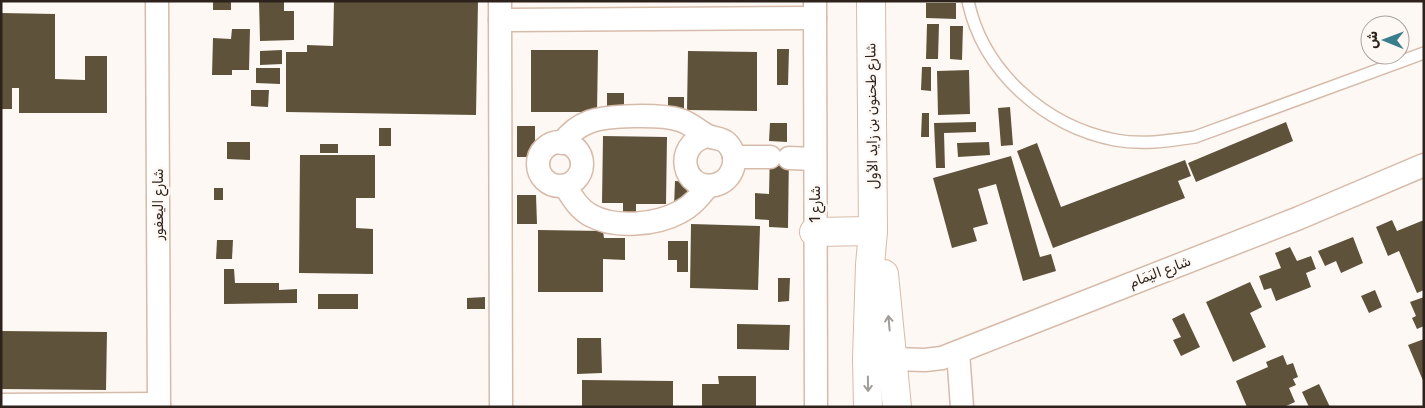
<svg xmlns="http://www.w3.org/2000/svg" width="1425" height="408" font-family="Rubik,'Noto Sans Arabic',sans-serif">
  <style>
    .building { fill: #5e533a }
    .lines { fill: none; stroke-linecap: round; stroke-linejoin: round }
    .service-casing { stroke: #d7bbaa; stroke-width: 14 }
    .minor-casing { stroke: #d7bbaa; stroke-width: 25 }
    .tertiary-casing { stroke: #d7bbaa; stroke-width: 30 }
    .service { stroke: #fff; stroke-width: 11 }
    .minor { stroke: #fff; stroke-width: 22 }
    .tertiary { stroke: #fff; stroke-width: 28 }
    .oneway { stroke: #a09c99 }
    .labels { text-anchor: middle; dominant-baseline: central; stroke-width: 5; stroke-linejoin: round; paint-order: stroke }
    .street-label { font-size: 14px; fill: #2d231c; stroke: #fef8f4 }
  </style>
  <rect width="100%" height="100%" fill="#fef8f4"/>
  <g class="building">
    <rect x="213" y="1" width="18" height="9"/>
    <polygon points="259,1 284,1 284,11 294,11 294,40 260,41"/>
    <polygon points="334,1 478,1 476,115 286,112 286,52 307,52 307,45 333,46"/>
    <polygon points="926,3 956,3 956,19 926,18"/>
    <polygon points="1,13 55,14 55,79 85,80 85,56 107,56 107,113 19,113 19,88 12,88 12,109 1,109"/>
    <polygon points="927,24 939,24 938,59 926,59"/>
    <polygon points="950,26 963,26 962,60 950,59"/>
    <polygon points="232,29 250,29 249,70 232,70 232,75 212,75 213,38 231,39"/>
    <polygon points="777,49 789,49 788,85 777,85"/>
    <polygon points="282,50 282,64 260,65 260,51"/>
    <polygon points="531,50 598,50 597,112 531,112"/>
    <polygon points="688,51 757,52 757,111 687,110"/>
    <polygon points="922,67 931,67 931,91 921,90"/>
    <polygon points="256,68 280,68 280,84 256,83"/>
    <polygon points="969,70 970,114 938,115 937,71"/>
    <polygon points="251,90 269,90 268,107 251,106"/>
    <rect x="607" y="93" width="17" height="20"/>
    <rect x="668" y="97" width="16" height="17"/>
    <polygon points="1010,107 1013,145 1001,146 998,108"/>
    <polygon points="922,113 929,113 929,137 921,137"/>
    <polygon points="976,122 976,132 944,133 945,168 936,168 934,123"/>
    <polygon points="1286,122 1293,141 1196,182 1188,163"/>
    <polygon points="770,123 787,123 787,142 769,141"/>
    <rect x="517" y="126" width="18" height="31"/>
    <rect x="379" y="128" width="12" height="18"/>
    <polygon points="603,136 667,137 666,204 636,204 636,214 623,213 623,203 602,203"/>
    <polygon points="227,142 250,142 250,160 227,159"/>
    <polygon points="989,142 990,155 958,157 957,143"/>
    <polygon points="1037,143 1061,207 1185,160 1191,176 1178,181 1185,198 1053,248 1017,151"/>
    <rect x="320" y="144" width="18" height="9"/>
    <polygon points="770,151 789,151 788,228 769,227 769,220 755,219 755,193 769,194"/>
    <polygon points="300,155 375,155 375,198 356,198 356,228 373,229 373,274 299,273"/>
    <polygon points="1011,156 1040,257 1051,254 1056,271 1023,281 996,184 978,189 988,224 973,228 977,241 952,248 933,178"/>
    <polygon points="675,181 689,182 688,207 674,207"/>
    <rect x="214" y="188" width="9" height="12"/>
    <polygon points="517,195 536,195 537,224 517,224"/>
    <polygon points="1392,220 1397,231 1424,220 1424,290 1417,293 1399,251 1388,256 1376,227"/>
    <polygon points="691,224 760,226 758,290 690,288"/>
    <polygon points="538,230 603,231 604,238 625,238 625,260 603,259 603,292 538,292"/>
    <polygon points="1353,237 1363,263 1341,273 1336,261 1325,266 1318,251"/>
    <polygon points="217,240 233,240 232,259 216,259"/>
    <polygon points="668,241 688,241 688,272 677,272 677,260 668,260"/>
    <polygon points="1290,247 1297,261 1311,256 1316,269 1306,273 1311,287 1276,301 1271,288 1264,290 1259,276 1281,268 1275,253"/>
    <polygon points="224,269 234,269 235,283 279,283 279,290 297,289 297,303 224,304"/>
    <polygon points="778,278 790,278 789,301 778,302"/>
    <polygon points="1250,282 1262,307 1250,313 1266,347 1233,362 1206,302"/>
    <polygon points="1375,290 1382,307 1369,313 1361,296"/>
    <rect x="318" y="294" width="40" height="15"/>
    <polygon points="485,297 485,309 467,309 467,298"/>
    <polygon points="1424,297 1424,326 1417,329 1412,318 1416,316 1410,302"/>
    <polygon points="1184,313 1200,347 1181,356 1173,340 1181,337 1172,319"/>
    <polygon points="737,324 790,325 789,350 737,349"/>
    <polygon points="1,331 107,332 106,390 1,389"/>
    <polygon points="577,338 601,338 602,373 577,374"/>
    <polygon points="1424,339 1424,383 1408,345"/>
    <polygon points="1283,355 1287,365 1293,363 1298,377 1293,379 1296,385 1289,388 1295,402 1284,407 1247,407 1236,381 1268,367 1266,362"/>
    <polygon points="718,376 756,376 756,407 702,407 702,384 719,384"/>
    <polygon points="582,380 673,381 673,407 582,407"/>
    <polygon points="1319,384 1330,407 1309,407 1302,392"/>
  </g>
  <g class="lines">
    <g class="service-casing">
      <path id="service" d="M968 1C983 72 1045 126 1115 140 1142 145 1168 141 1195 137L1424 53"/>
    </g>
    <g class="minor-casing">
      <g id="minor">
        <polyline points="157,1 159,407"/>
        <polyline points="500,1 501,407"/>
        <polyline points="815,1 816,407"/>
        <polyline points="500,20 815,18"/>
        <circle cx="560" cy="164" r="22"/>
        <path d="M562 143C569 134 578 126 589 122 607 115 661 114 680 120 690 123 697 130 706 135 713 139 721 137 727 143 741 157 733 181 715 185 683 192 672 145 707 136"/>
        <polyline points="734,157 770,157"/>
        <polyline points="789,158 815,159"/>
        <path d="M565 186C572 197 578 208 590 215 615 229 656 225 680 212 692 206 700 196 708 186"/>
        <polyline points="958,352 962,407"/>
        <polyline points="892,359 925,360 942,358 1299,218 1424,165"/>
        <polyline points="1,405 159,404"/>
      </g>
    </g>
    <g class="tertiary-casing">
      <g id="tertiary">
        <polyline points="814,232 873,231"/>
        <polyline points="884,274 897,407"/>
        <polyline points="868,407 867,359 870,265 873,231 871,1"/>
      </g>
    </g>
    <use href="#service" class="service"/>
    <use href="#minor" class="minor"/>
    <use href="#tertiary" class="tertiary"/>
  </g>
  <defs><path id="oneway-shaft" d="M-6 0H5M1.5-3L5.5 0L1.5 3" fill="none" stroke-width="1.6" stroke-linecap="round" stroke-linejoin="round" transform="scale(1.25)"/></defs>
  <g class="oneway">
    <use href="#oneway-shaft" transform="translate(889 323) rotate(-95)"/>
    <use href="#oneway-shaft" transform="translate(868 384) rotate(89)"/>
  </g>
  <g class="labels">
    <g class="street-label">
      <text transform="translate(872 116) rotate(-91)">شارع طحنون بن زايد الأول</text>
      <text transform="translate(158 204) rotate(-90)">شارع اليعفور</text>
      <text transform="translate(815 204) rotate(-90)">شارع 1</text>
      <text transform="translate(1160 272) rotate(-21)">شارع اليَمَام</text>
    </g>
  </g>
  <rect width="1425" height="408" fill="none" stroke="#2d231c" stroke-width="5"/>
  <g transform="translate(1385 40) rotate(271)"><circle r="24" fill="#fef8f4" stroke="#aaa39e"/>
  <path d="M0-4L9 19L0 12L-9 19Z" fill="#397f8b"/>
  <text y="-8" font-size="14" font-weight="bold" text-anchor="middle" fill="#2d231c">ش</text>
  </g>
</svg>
